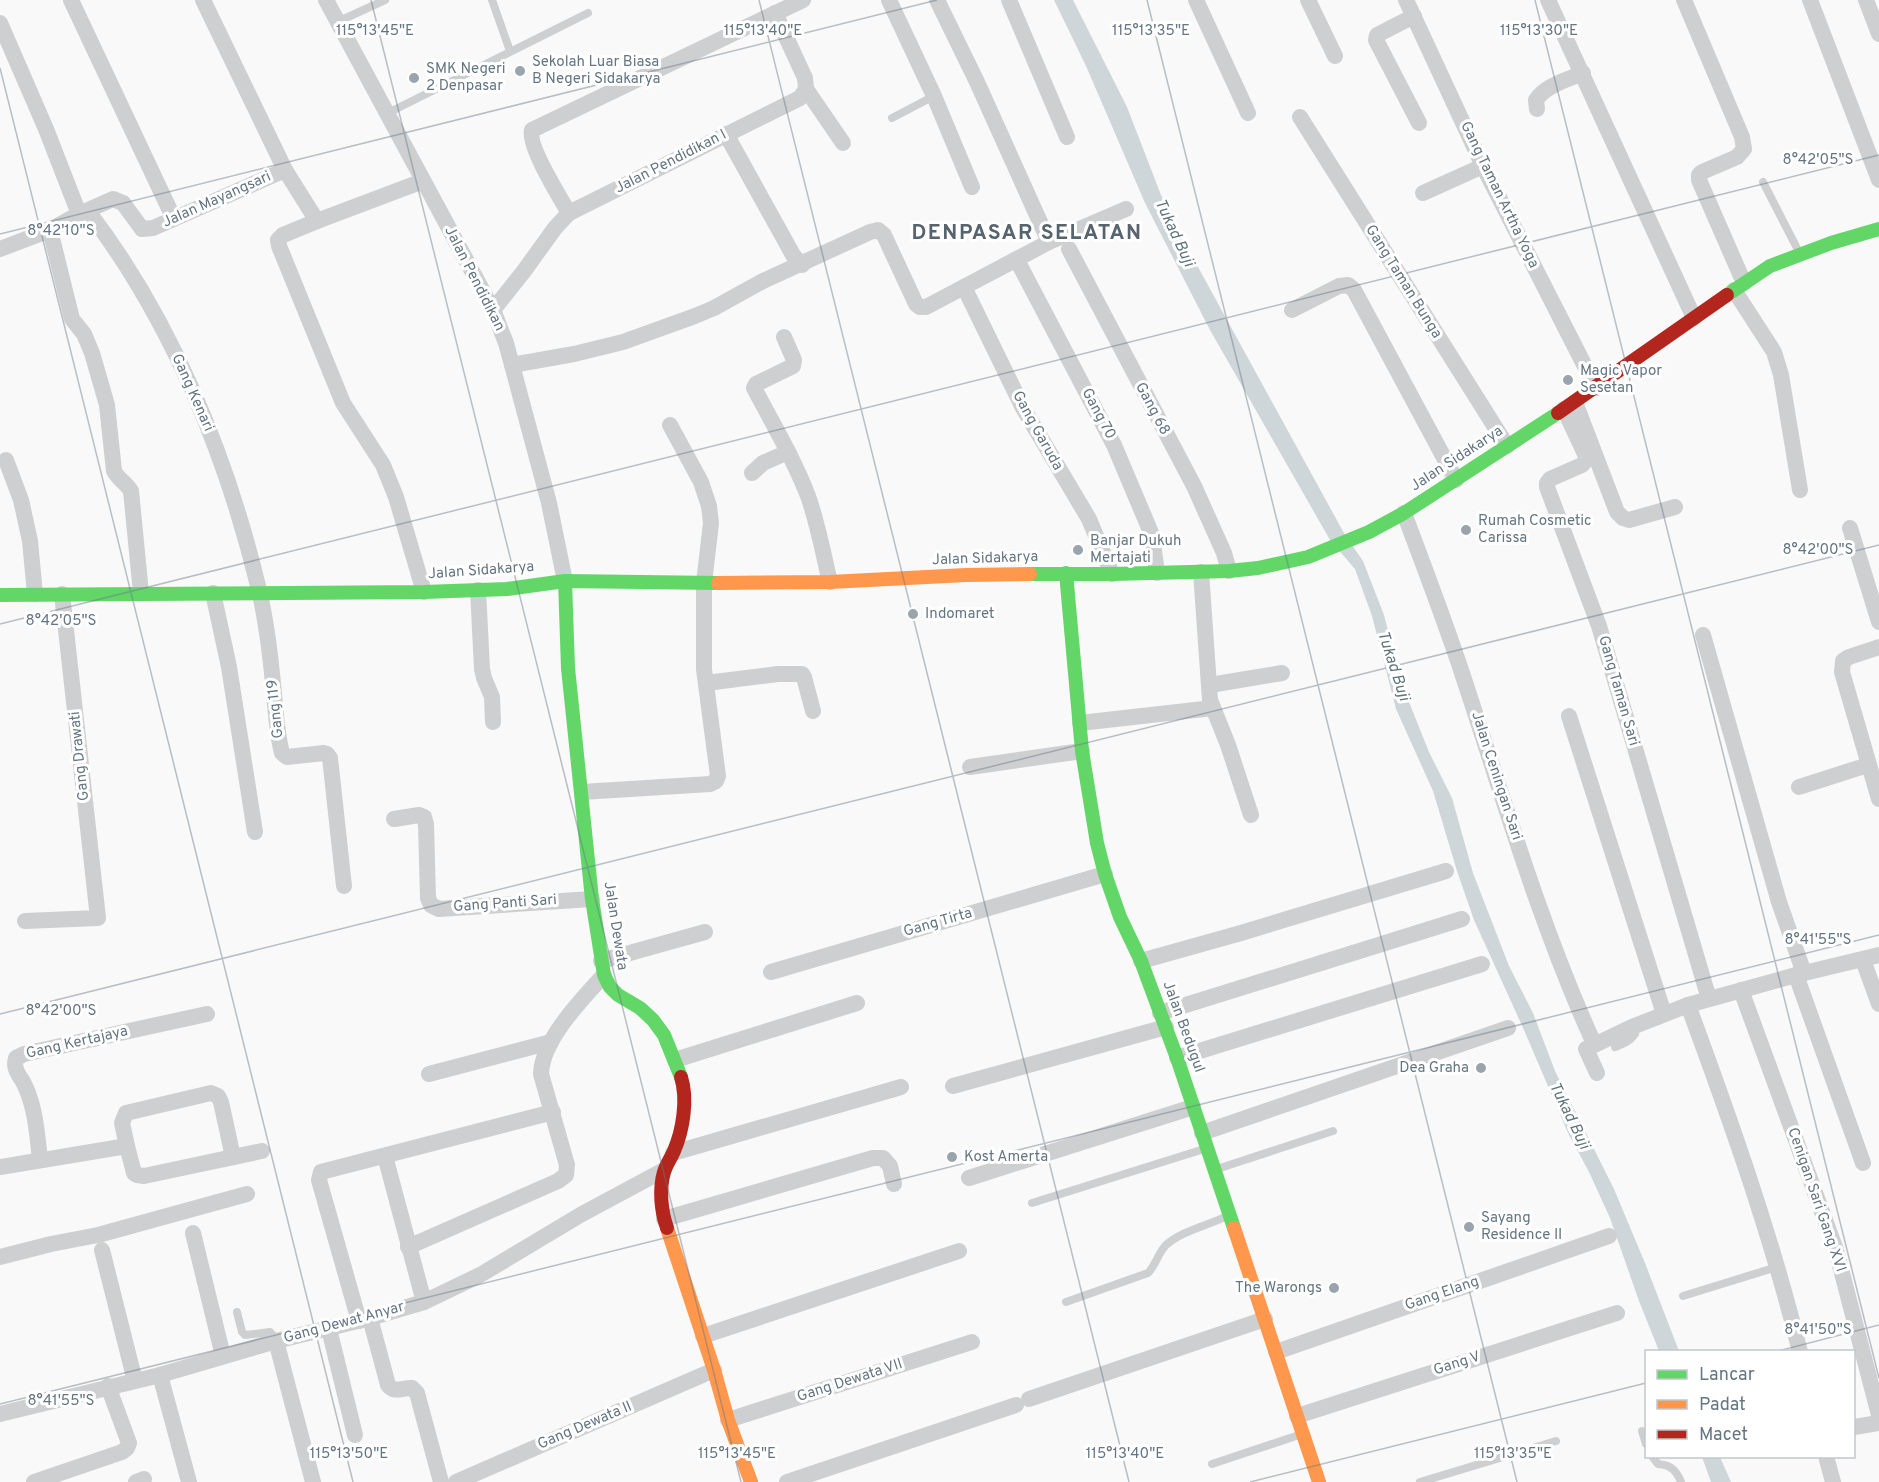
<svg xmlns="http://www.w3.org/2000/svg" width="1879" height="1482" font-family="Overpass,sans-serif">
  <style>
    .water { fill: #ced6d9 }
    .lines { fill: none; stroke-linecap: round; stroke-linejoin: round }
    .lane { stroke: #cecfd0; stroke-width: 8 }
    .street { stroke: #cecfd0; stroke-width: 16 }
    .fast { stroke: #63d668; stroke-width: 14 }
    .slow { stroke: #ff974d; stroke-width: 14 }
    .jam { stroke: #b3261e; stroke-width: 14 }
    .ticks { fill: none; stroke: #657683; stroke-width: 1.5; stroke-opacity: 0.45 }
    .poi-dot { fill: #99a4ac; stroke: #fff; stroke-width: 2 }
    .labels { text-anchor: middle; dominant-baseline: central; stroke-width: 6; stroke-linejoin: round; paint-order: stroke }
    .poi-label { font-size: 15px; fill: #657683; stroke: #fff; text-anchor: start }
    .street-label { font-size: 15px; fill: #657683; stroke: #fff }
    .water-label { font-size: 16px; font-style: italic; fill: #60757c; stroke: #fff }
    .district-label { font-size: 21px; font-weight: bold; letter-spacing: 1.5px; fill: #57646e; stroke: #fff }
    .ticks-label { font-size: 15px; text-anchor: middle; fill: #657683; stroke: #fff; stroke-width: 6; stroke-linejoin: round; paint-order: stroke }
  </style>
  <rect width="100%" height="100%" fill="#f9f9f9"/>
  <g class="water">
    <polygon points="1054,0 1073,0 1127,107 1161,195 1192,256 1345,535 1363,561 1384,615 1399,673 1409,702 1429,752 1452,798 1473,873 1509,966 1533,1013 1555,1071 1614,1189 1645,1263 1679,1351 1659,1351 1639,1301 1610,1218 1589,1172 1568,1133 1524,1030 1474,920 1457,871 1433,791 1396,709 1372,616 1355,569 1330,540 1210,330 1145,203 1086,66"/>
    <polygon points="1702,1457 1720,1457 1731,1482 1711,1482"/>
  </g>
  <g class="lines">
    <g class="lane">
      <polyline points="492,0 510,51"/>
      <polyline points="337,22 385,0"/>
      <polyline points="388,113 588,13"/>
      <polyline points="892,118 934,96"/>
      <polyline points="1763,182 1800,254"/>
      <path d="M1615 1047C1623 1044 1629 1042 1635 1034L1632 1027"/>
      <polyline points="1217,1169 1333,1131"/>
      <polyline points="1032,1203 1204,1149"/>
      <polyline points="1683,1296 1777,1267"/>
      <path d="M1066 1302 1148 1273C1156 1265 1158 1253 1166 1245 1183 1230 1207 1226 1227 1216"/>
      <polyline points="237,1312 242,1332 245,1335 270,1332 273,1335 276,1341"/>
      <polyline points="1642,1431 1646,1444"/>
      <path d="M1652 1456 1658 1464C1671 1465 1676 1470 1681 1482"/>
      <polyline points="1212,1464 1302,1434"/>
      <polyline points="1420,1482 1556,1441"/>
    </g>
    <g class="street">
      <polyline points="71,0 174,219"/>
      <polyline points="203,0 285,170"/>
      <polyline points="326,0 493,310 506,343 512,365 549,503 565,581"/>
      <polyline points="889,0 934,96 972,187"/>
      <polyline points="937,0 977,82 1049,242"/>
      <polyline points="1009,0 1067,137"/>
      <polyline points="1196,0 1248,113"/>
      <polyline points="1308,0 1335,56"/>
      <polyline points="1406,0 1483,166 1596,388"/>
      <polyline points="1548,0 1694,318"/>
      <polyline points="1684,0 1742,137 1744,149 1737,157 1702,172 1699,175 1699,180 1744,283"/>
      <polyline points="1810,0 1879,180"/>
      <polyline points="1866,0 1879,34"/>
      <polyline points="1414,16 1377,35 1376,40 1419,123"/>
      <polyline points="0,23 46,129 79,214"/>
      <polyline points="806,89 843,143"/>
      <path d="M1537 109 1536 100C1546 85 1567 80 1583 73"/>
      <polyline points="1300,117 1507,446"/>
      <polyline points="726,134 793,255 802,265"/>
      <polyline points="1423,193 1483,166"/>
      <path d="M88 211C172 321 227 456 259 590 267 624 271 660 274 694 276 714 277 734 282 753L287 757 324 753 327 754 330 758 344 886"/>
      <path d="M569 213C560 198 527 144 532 130L803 0"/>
      <polyline points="317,221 283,235 278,240 279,246 343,403 383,465 396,497 424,592"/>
      <path d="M50 230 72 319 84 334 92 353 107 405 114 471C118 479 126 483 131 491L141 593"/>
      <polyline points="0,249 50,230 79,214 113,199 123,203 142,229 153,228 285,170 317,221 423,181"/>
      <polyline points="1069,249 1194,486 1224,553 1229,571"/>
      <polyline points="1019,264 1114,445 1152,535 1157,573"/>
      <polyline points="964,287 1023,408 1089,519 1112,574"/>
      <polyline points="1734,290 1774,352 1781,375 1800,490"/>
      <polyline points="493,310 524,271 555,228 569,213 800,98 806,89 805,78 775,13"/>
      <polyline points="1292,310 1339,286 1348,285 1354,290 1456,480"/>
      <path d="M784 337 794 360 793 366 756 384 754 388C773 424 794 459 808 496 818 524 823 553 830 582"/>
      <polyline points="512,365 574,354 623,342 695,316 714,308 763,281 870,232 878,230 884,235 916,304 920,307 926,307 1049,242 1126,209"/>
      <polyline points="1575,402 1617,512 1623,518 1629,520 1675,507"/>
      <polyline points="1564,409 1586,456 1585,461 1582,465 1550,479 1547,483 1547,487 1599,626 1709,999"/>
      <polyline points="6,460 21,500 30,541 35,594"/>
      <polyline points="752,473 763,463 788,452"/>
      <path d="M1404 513C1424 567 1445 621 1463 676 1503 797 1539 921 1591 1037"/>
      <polyline points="1850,528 1879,622"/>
      <polyline points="1201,572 1210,700 1228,745 1251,815"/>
      <polyline points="478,590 482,669 484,678 492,697 493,722"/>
      <polyline points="213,593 229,667 255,832"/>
      <polyline points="1703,635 1779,902 1804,973"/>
      <polyline points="1879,647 1849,657 1843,661 1842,672 1879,799"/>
      <polyline points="706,683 778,674 802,674 804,677 813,711"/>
      <polyline points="1210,685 1282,673"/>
      <polyline points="1569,716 1664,1014"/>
      <polyline points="1080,723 1213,708"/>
      <polyline points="970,767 1082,751"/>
      <polyline points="1799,787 1868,765"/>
      <polyline points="582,792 710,784 716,781 718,776 704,669 704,583 711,523 709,506 701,482 670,425"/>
      <polyline points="394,819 419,815 424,817 426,824 428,898 431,905 439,909 592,899"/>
      <polyline points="25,921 98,918 62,594"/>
      <polyline points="1863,960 1879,1004"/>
      <polyline points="601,961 705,932"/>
      <polyline points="1141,961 1241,933 1446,871"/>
      <polyline points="771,972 1105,874"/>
      <polyline points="1796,975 1863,1163"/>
      <polyline points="1741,990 1836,1250 1879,1415"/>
      <path d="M1688 1005C1730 1119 1771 1234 1800 1352"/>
      <polyline points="1160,1013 1462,919"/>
      <polyline points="1177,1058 1482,964"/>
      <polyline points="675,1060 857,1003"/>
      <polyline points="1597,1073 1586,1049 1632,1027 1688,1005 1796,975 1879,955"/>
      <polyline points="429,1074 551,1042"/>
      <polyline points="953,1086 1166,1027"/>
      <polyline points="1202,1133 1508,1028"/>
      <polyline points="127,1146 122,1123 126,1113 211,1093 218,1096 221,1102 233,1157"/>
      <polyline points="673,1153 901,1087"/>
      <polyline points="385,1156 424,1302"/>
      <path d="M40 1159C37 1135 36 1111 26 1088 22 1077 12 1071 16 1058L24 1054 207 1014"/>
      <polyline points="0,1167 127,1146 134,1173 137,1175 144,1176 262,1151"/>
      <polyline points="969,1178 1193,1107"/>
      <polyline points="664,1219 873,1158 883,1158 890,1166 894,1184"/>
      <polyline points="193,1233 223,1356"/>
      <path d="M408 1247 558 1181 566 1175 567 1165 541 1074C542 1040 582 999 604 975"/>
      <polyline points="102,1250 135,1381"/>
      <polyline points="0,1257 51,1244 98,1235 247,1194"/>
      <path d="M370 1318 388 1385C395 1394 403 1387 412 1388L417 1393 441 1482"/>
      <polyline points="359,1321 319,1180 321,1172 553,1112"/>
      <polyline points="329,1329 355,1435"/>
      <polyline points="703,1336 959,1251"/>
      <polyline points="276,1341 313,1482"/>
      <polyline points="1276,1352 1609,1236"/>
      <polyline points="160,1375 189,1482"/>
      <polyline points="1029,1399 1265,1319"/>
      <polyline points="0,1414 160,1375 276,1341 370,1318 424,1302 480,1275 582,1214 664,1170"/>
      <polyline points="1297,1416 1617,1313"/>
      <polyline points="728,1420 972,1342"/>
      <polyline points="1854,1427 1879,1423"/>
      <polyline points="1826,1456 1833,1482"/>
      <polyline points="34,1482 122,1452 127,1448 129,1443 108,1386"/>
      <polyline points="136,1482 144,1479"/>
      <polyline points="456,1482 714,1370"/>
      <polyline points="787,1482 1016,1405"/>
    </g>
    <g class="fast">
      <polyline points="1727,295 1770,266 1831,243 1879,229"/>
      <polyline points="1066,573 1082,751 1097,843 1105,874 1120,917 1141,961 1177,1058 1234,1228"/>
      <polyline points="1030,574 1112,574 1229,571 1258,568 1308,557 1369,532 1404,513 1558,413"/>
      <polyline points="565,581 568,668 592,899 604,975 610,987 618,995 640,1008 653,1020 664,1035 681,1077"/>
      <polyline points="0,595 424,592 507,589 565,581 718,583"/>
    </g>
    <g class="slow">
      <polyline points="718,583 830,582 966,575 1030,574"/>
      <polyline points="667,1228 714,1370 728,1420 751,1482"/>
      <polyline points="1234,1228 1319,1482"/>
    </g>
    <g class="jam">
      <polyline points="1558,413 1727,295"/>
      <path d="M667 1228C661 1211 659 1189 664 1172 666 1165 671 1158 674 1151 683 1130 688 1099 681 1077"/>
    </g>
  </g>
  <path class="ticks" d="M371 0 741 1482M759 0 1129 1482M1147 0 1517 1482M1535 0 1879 1378M0 68 353 1482M0 234 937 0M0 624 1879 155M0 1014 1879 545M1774 1352 1879 1325M0 1404 1879 935M1250 1482 1646 1383"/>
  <g class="poi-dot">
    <circle cx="520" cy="71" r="6"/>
    <circle cx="414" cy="78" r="6"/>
    <circle cx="1568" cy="380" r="6"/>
    <circle cx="1466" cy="530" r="6"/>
    <circle cx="1078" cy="550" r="6"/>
    <circle cx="913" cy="614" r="6"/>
    <circle cx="1481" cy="1068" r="6"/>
    <circle cx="952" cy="1157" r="6"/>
    <circle cx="1469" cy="1227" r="6"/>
    <circle cx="1334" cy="1288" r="6"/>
  </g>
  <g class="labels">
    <g class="poi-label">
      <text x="532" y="62">Sekolah Luar Biasa<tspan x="532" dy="17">B Negeri Sidakarya</tspan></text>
      <text x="426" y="69">SMK Negeri<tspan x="426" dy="17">2 Denpasar</tspan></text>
      <text x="1580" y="371">Magic Vapor<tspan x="1580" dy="17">Sesetan</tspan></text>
      <text x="1478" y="521">Rumah Cosmetic<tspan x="1478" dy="17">Carissa</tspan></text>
      <text x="1090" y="541">Banjar Dukuh<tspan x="1090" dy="17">Mertajati</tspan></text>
      <text x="925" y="614">Indomaret</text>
      <text x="1469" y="1068" text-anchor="end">Dea Graha</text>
      <text x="964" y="1157">Kost Amerta</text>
      <text x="1481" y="1218">Sayang<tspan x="1481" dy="17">Residence II</tspan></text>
      <text x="1322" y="1288" text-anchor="end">The Warongs</text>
    </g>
    <g class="street-label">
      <text transform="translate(671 162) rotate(-27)">Jalan Pendidikan I</text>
      <text transform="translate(1499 195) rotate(64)">Gang Taman Artha Yoga</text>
      <text transform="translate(217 200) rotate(-24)">Jalan Mayangsari</text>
      <text transform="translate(474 279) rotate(63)">Jalan Pendidikan</text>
      <text transform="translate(1403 282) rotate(58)">Gang Taman Bunga</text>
      <text transform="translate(192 393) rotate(66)">Gang Kenari</text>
      <text transform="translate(1152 409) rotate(62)">Gang 68</text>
      <text transform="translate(1098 414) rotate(62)">Gang 70</text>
      <text transform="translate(1037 431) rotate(61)">Gang Garuda</text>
      <text transform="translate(1457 459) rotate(-33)">Jalan Sidakarya</text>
      <text transform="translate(985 559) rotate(-2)">Jalan Sidakarya</text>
      <text transform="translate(481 571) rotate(-4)">Jalan Sidakarya</text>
      <text transform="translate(1618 691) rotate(74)">Gang Taman Sari</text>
      <text transform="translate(276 709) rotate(-96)">Gang 119</text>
      <text transform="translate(80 756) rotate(-96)">Gang Drawati</text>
      <text transform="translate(1496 776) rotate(72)">Jalan Ceningan Sari</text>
      <text transform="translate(505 904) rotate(-4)">Gang Panti Sari</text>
      <text transform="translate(938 923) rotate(-16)">Gang Tirta</text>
      <text transform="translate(615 926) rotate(81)">Jalan Dewata</text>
      <text transform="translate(1183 1027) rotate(70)">Jalan Bedugul</text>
      <text transform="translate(77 1043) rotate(-13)">Gang Kertajaya</text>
      <text transform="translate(1816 1200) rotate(71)">Cenigan Sari Gang XVI</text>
      <text transform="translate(1442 1294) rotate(-19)">Gang Elang</text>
      <text transform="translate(344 1323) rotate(-15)">Gang Dewat Anyar</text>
      <text transform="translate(1457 1364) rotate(-18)">Gang V</text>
      <text transform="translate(850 1381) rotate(-18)">Gang Dewata VII</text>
      <text transform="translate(585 1426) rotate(-23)">Gang Dewata II</text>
    </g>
    <g class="water-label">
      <text transform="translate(1174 233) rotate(65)">Tukad Buji</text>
      <text transform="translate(1393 666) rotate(72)">Tukad Buji</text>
      <text transform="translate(1569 1116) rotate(64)">Tukad Buji</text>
    </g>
    <g class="district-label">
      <text x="1027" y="233">DENPASAR SELATAN</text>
    </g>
  </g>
  <g class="ticks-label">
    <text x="375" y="35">115°13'45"E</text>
    <text x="763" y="35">115°13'40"E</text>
    <text x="1151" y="35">115°13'35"E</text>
    <text x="1539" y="35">115°13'30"E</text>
    <text x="1818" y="164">8°42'05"S</text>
    <text x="61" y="235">8°42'10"S</text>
    <text x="1818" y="554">8°42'00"S</text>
    <text x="61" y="625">8°42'05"S</text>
    <text x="1818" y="944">8°41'55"S</text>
    <text x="61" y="1015">8°42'00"S</text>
    <text x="1818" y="1334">8°41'50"S</text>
    <text x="61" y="1405">8°41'55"S</text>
    <text x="349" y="1458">115°13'50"E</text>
    <text x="737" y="1458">115°13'45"E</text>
    <text x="1125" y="1458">115°13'40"E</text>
    <text x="1513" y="1458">115°13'35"E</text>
  </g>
  <rect x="1645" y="1350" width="210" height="108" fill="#ffffff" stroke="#c1c8cd" stroke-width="1.5"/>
  <rect x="1657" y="1370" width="30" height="9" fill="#63d668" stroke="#c1c8cd" stroke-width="1.5"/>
  <text x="1699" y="1380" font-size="18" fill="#657683">Lancar</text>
  <rect x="1657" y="1400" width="30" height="9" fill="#ff974d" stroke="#c1c8cd" stroke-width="1.5"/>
  <text x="1699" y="1410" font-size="18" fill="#657683">Padat</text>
  <rect x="1657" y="1430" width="30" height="9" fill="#b3261e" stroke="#c1c8cd" stroke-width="1.5"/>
  <text x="1699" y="1440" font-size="18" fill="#657683">Macet</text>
</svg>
